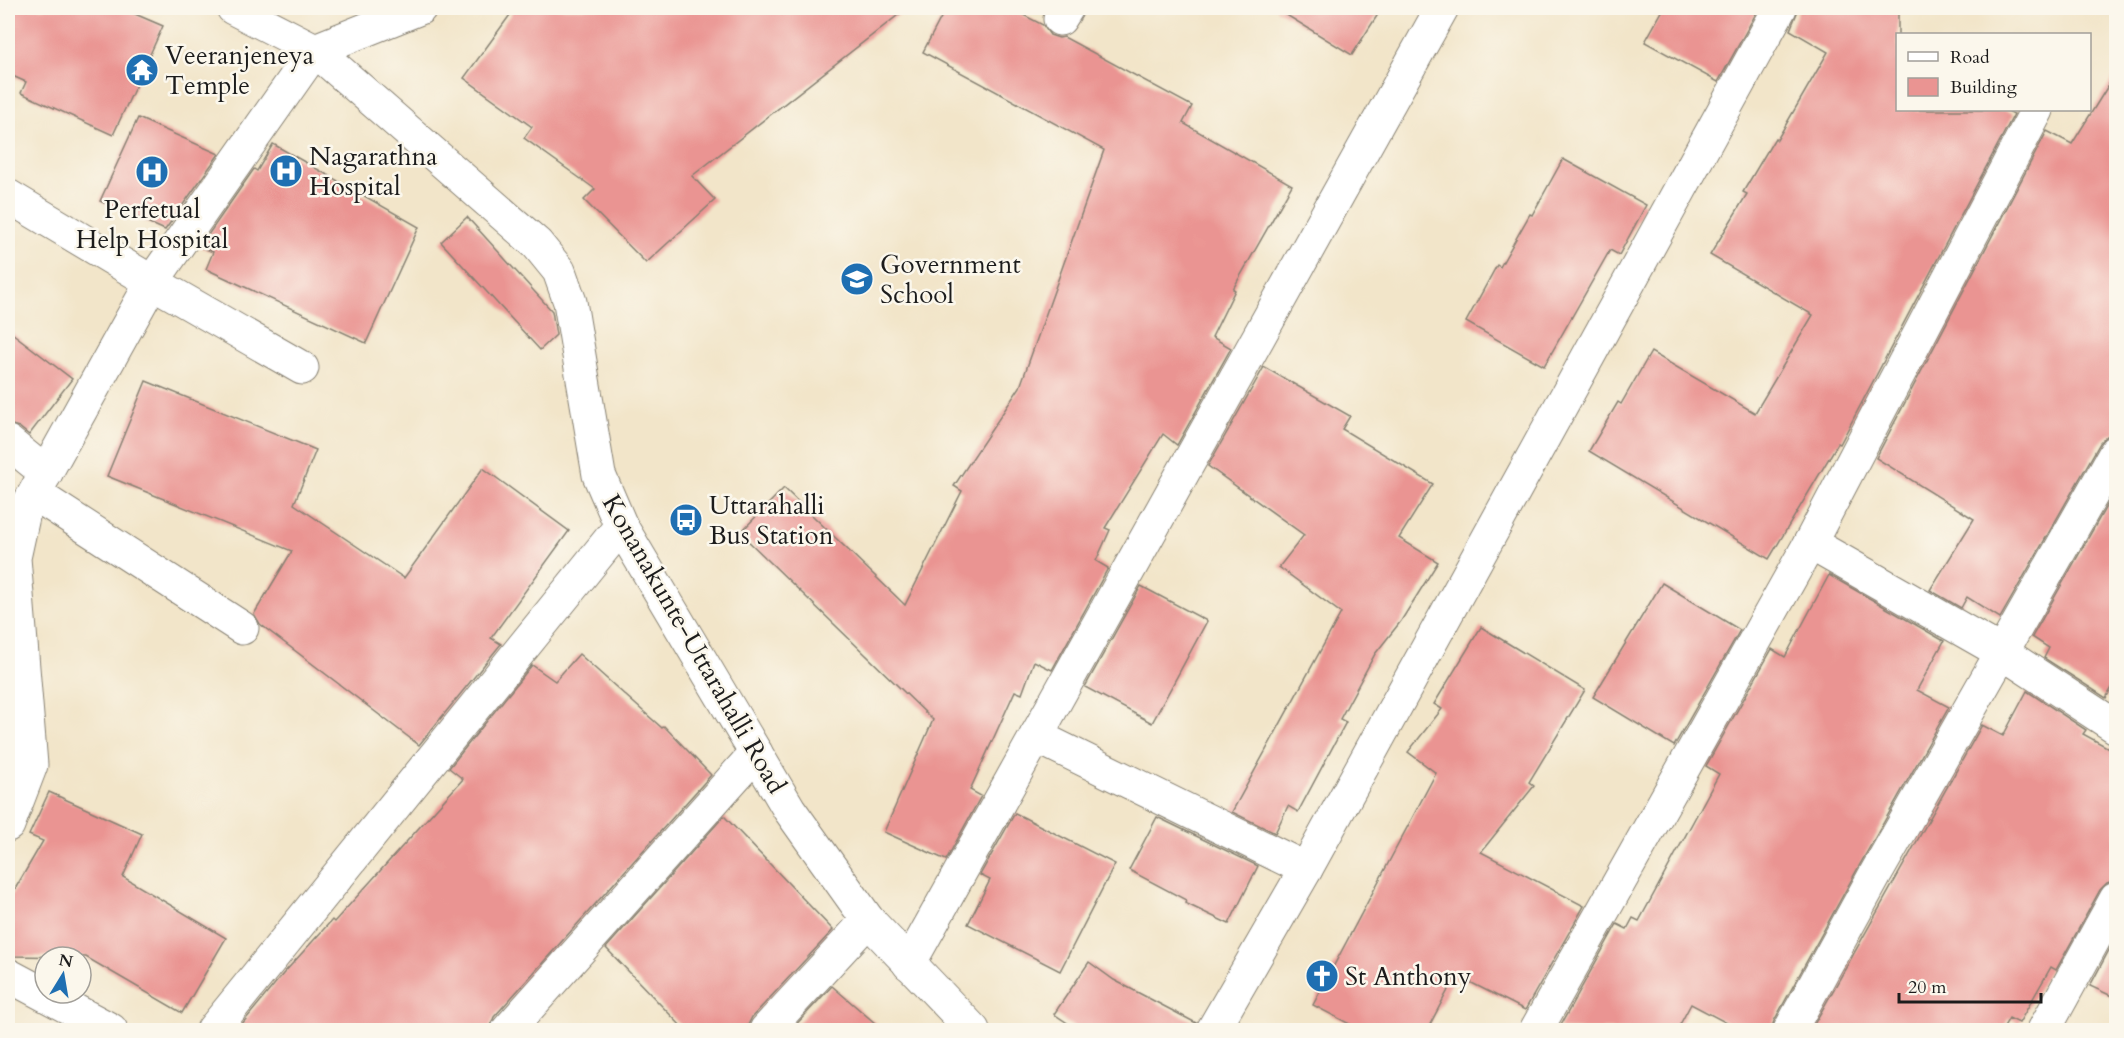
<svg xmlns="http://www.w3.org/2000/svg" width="2124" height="1038" font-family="Cardo,serif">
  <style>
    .building { fill: #ea9492 }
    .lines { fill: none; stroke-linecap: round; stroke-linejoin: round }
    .street-casing { stroke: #878072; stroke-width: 35 }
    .secondary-casing { stroke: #878072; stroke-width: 35 }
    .street { stroke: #fff; stroke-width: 33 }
    .secondary { stroke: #fff; stroke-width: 33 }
    .labels { text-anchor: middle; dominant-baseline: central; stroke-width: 5; stroke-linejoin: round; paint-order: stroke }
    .poi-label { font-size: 26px; fill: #1c1c1c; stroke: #fbf7ec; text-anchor: start }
    .street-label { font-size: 26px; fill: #1c1c1c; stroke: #fbf7ec }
  </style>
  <rect width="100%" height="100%" fill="#fbf7ec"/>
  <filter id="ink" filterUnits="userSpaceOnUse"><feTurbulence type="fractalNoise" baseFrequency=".0167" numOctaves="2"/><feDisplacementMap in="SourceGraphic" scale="12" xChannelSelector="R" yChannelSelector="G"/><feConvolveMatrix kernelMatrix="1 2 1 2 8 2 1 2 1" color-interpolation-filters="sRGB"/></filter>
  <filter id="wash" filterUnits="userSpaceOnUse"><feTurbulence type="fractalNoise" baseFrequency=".008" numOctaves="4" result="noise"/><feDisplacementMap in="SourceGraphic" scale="24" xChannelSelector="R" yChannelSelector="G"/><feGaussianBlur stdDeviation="1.35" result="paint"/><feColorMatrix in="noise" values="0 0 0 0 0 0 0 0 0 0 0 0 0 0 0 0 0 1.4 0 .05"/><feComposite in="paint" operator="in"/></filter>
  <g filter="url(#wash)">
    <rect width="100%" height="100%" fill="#f2e5c9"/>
    <g id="blocks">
      <g class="building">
        <polygon points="8,8 121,8 163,26 113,135 21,93 26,82 8,74"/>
        <polygon points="515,8 907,8 692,176 715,200 646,263 584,200 595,189 524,138 532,127 464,78"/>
        <polygon points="946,8 1010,8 1043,25 1050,35 1059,38 1064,37 1192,106 1183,123 1292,185 1233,289 1235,290 1212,337 1231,348 1177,445 1163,434 1105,528 1110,530 1096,561 1108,568 1052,670 1034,661 1022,694 1015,691 970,790 981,796 946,860 884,832 933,720 740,533 784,488 905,605 962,491 954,486 1020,387 1104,150 923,52"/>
        <polygon points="1275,8 1382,8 1352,55"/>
        <polygon points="1664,8 1759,8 1718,82 1645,42"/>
        <polygon points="1799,8 1898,8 1898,110 2006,110 2014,114 1840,444 1838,443 1769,559 1589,451 1618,402 1621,404 1651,352 1755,413 1813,315 1710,255 1747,194 1743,192 1775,138 1777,140 1828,52 1790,30"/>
        <polygon points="2116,73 2116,433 2107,436 2100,443 2000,618 1967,597 1961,608 1930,590 1974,519 1876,458 2047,131 2072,144"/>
        <polygon points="138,118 219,154 165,230 100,201"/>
        <polygon points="273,144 419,227 366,343 206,269 213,252 201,247 203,242 254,169 257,171"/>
        <polygon points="1563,159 1646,205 1619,255 1610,250 1544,366 1466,322 1497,265 1500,267 1530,214 1532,215"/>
        <polygon points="467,217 552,311 556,335 540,350 441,242"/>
        <polygon points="8,330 72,379 29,435 19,427 8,424"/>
        <polygon points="1264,367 1350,416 1342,429 1433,484 1399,538 1438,562 1401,621 1375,654 1340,719 1346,722 1298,812 1288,806 1275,833 1232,812 1341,613 1279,567 1304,535 1208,466"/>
        <polygon points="146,381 316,450 294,504 404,578 483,468 569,531 491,638 501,644 419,745 260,624 254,614 292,551 107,476"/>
        <polygon points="2116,489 2116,681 2106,698 2044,658 2049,648 2032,637"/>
        <polygon points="1829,575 1944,641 1917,690 1949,707 1859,866 1774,1021 1771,1030 1740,1030 1691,1004 1677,1030 1565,1030 1559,1028 1617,924 1627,929 1633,918 1639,921 1719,774 1706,766 1772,649 1785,657"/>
        <polygon points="1662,583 1740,630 1674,746 1593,697"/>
        <polygon points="1141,586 1207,621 1152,723 1085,687"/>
        <polygon points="1481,627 1585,690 1529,782 1534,786 1481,852 1584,906 1525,1010 1456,975 1427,1030 1361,1030 1313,1005 1436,773 1408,752 1442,709 1434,704"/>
        <polygon points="579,654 662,728 664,726 711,775 494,1017 489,1030 237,1030 283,974 332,920 334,922 463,779 449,768 532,665 555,681"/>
        <polygon points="2027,691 2086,730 2083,734 2116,752 2116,880 2107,883 2100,890 2056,970 2051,967 2019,1023 2009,1018 2002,1030 1811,1030 1982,725 2003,736"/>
        <polygon points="49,792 142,834 123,877 226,938 182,1013 86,957 8,956 8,901 43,841 29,835"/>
        <polygon points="1015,813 1115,864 1060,971 968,924 990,880 980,875"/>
        <polygon points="724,816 833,930 752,1017 748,1025 748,1030 685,1030 606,948"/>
        <polygon points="1157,817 1258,866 1229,924 1185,903 1186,900 1129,870"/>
        <polygon points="2116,937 2116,998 2090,986"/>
        <polygon points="1089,962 1114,980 1196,1023 1194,1030 1078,1030 1054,1014"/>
        <polygon points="832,986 883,1030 791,1030"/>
      </g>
    </g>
  </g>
  <g filter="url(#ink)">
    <use href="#blocks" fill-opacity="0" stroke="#878072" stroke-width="1.5"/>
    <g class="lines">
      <g class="street-casing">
        <g id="street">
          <polyline points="1060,19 1067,8"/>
          <polyline points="8,196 152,282 302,368"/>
          <polyline points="8,442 46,473"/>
          <polyline points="35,494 242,628"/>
          <polyline points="1810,543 2003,653 2116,727"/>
          <polyline points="1036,736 1306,869"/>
          <polyline points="8,825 31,765 14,558 24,512 152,282 315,50"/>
          <polyline points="909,964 1442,8"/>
          <polyline points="8,975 111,1030"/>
          <polyline points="213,1030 621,526"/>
          <polyline points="508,1030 756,753"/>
          <polyline points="766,1030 868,920"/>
          <polyline points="1213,1030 1306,869 1780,8"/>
          <polyline points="1536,1030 1810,543 2037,110"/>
          <polyline points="1790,1030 1875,875 2116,452"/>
          <polyline points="2044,1030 2116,899"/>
        </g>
      </g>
      <g class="secondary-casing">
        <g id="secondary">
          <polyline points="233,8 315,50 537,244 559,271 570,302 599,475 621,526 789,809 868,920 973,1030"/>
          <polyline points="315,50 420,8"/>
        </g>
      </g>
      <use href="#street" class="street"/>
      <use href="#secondary" class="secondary"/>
    </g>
  </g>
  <defs>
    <g id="temple-disc" transform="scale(1.725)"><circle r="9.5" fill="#1f6fb2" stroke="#fbf7ec"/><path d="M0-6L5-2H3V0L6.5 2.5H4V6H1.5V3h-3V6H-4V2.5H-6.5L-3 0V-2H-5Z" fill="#fff"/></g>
    <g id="hospital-disc" transform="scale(1.725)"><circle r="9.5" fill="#1f6fb2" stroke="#fbf7ec"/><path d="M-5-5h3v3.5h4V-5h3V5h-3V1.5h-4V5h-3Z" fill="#fff"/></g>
    <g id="school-disc" transform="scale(1.725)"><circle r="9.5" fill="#1f6fb2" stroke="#fbf7ec"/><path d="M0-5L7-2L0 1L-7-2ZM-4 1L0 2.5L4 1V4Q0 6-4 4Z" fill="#fff"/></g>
    <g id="bus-disc" transform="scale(1.725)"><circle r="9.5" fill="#1f6fb2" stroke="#fbf7ec"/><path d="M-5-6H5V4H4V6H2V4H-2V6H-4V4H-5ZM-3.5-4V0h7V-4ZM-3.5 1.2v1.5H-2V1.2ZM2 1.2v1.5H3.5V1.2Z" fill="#fff"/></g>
    <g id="church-disc" transform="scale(1.725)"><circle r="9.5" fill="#1f6fb2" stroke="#fbf7ec"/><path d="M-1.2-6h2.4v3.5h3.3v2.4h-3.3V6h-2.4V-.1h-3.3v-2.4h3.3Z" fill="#fff"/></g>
  </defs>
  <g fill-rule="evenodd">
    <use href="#temple-disc" x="142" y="70"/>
    <use href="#hospital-disc" x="286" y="171"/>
    <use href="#hospital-disc" x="152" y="172"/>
    <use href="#school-disc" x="857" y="279"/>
    <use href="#bus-disc" x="686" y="520"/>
    <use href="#church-disc" x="1322" y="976"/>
  </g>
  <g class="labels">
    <g class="poi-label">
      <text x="165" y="55">Veeranjeneya<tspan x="165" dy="30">Temple</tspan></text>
      <text x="309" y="156">Nagarathna<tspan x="309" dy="30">Hospital</tspan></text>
      <text x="152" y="209" text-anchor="middle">Perfetual<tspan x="152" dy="30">Help Hospital</tspan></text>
      <text x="880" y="264">Government<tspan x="880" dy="30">School</tspan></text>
      <text x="709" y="505">Uttarahalli<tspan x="709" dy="30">Bus Station</tspan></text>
      <text x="1345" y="976">St Anthony</text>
    </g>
    <g class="street-label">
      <text transform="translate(694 644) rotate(60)">Konanakunte-Uttarahalli Road</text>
    </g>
  </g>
  <rect width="2124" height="1038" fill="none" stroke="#fbf7ec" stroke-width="30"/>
  <rect x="1896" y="33" width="195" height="78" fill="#fbf7ec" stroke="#a29f99" stroke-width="1.5"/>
  <rect x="1908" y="52" width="30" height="9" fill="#ffffff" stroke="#a29f99" stroke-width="1.5"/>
  <text x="1950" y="63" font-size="18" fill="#1c1c1c">Road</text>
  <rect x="1908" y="78" width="30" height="18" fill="#ea9492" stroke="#a29f99" stroke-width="1.5"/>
  <text x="1950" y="93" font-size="18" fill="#1c1c1c">Building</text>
  <g transform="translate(63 975) rotate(11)"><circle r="28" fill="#fbf7ec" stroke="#a29f99" stroke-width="1.5"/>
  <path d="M0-4.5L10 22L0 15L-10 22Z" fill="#1f6fb2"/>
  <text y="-9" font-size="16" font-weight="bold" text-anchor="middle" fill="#1c1c1c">N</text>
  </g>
  <path d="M1899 993v9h142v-9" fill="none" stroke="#1c1c1c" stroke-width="3"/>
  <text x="1908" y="993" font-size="18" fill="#1c1c1c" stroke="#fbf7ec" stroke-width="4.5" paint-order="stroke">20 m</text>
</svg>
